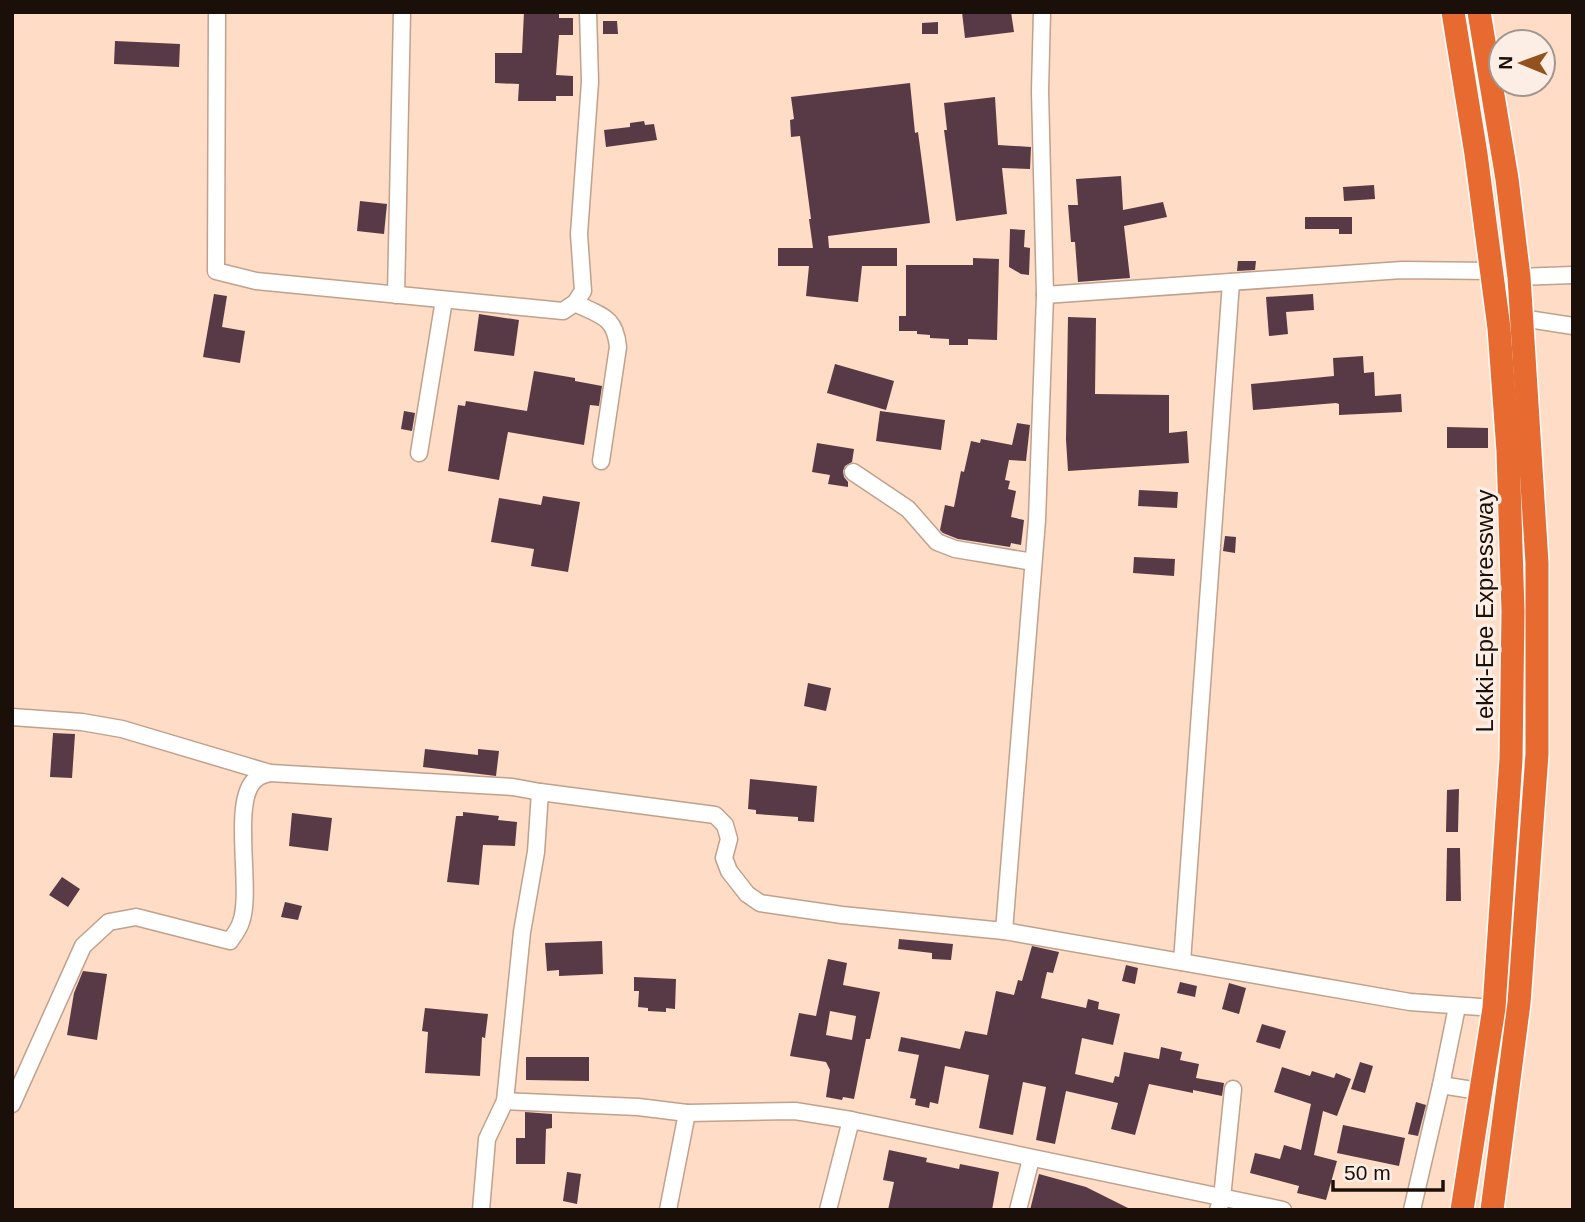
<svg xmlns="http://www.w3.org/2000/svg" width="1585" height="1222" font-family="Helvetica,sans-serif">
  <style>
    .building { fill: #583a47; fill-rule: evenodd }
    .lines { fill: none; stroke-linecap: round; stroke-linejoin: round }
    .minor-casing { stroke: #c0a18c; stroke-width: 19 }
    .highway-casing { stroke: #fff; stroke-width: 26 }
    .minor { stroke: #fff; stroke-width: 16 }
    .highway { stroke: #e76b31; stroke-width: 23 }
    .labels { text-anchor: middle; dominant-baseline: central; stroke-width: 7; stroke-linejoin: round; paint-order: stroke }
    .street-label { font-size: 24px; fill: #1b1009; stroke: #fceee5 }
  </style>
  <rect width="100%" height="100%" fill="#fedcc6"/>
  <g class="building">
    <polygon points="524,12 559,12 559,18 573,18 573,35 559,35 556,75 573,76 573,96 556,96 556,101 518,101 519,84 495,83 495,53 522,53"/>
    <polygon points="962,12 1011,12 1014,32 965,38"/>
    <polygon points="603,21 617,21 618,34 603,34"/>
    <polygon points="938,22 938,34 922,34 922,23"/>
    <polygon points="115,41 180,44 179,67 114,64"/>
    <polygon points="910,83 915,133 918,132 930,223 828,236 829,248 897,248 897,266 862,266 858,302 806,296 809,266 778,266 778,248 813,248 809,219 811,219 800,136 791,137 790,120 794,119 791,97"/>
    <polygon points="995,97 998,145 1031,147 1030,169 1002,168 1007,214 956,221 944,130 947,130 944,103"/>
    <polygon points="644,121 645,125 654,124 657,140 606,147 604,130 630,127 630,123"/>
    <polygon points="1121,176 1123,210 1163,202 1167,217 1124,226 1130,278 1078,282 1075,242 1071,242 1068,205 1078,205 1076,179"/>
    <polygon points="1374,185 1375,199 1344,201 1343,187"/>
    <polygon points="360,201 387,204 384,234 357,231"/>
    <polygon points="1305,217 1352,217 1352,234 1339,234 1339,229 1305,229"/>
    <polygon points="1010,229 1025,230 1024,247 1030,248 1029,275 1021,274 1009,267"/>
    <polygon points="973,258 999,259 997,340 968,339 968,345 949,345 949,339 930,338 930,335 917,334 917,331 899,331 899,316 906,316 906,265 973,265"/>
    <polygon points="1238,261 1256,261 1255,270 1237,271"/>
    <polygon points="214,294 227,296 222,327 245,331 240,363 203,357"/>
    <polygon points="1313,294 1314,310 1286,312 1288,334 1269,336 1266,297"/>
    <polygon points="479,314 519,320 514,356 474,351"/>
    <polygon points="1068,317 1096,318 1095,394 1169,395 1169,433 1187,431 1189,463 1068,471 1066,440"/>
    <polygon points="1363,356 1364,373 1374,372 1375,396 1401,394 1402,412 1339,415 1339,404 1336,403 1253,410 1251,384 1334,376 1333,358"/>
    <polygon points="835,364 894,381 886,410 827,393"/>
    <polygon points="534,371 575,378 575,381 602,386 599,406 590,405 584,445 508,432 499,480 448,471 458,405 465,406 466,401 527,411"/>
    <polygon points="404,411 415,413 412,431 401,429"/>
    <polygon points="880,411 945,420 941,450 876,441"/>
    <polygon points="1017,423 1030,425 1026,461 1009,460 1005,480 1010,481 1008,489 1016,491 1011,517 1024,520 1021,545 1011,543 1010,547 958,539 943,533 940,530 945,505 954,507 961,471 964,472 971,441 980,443 981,439 1012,445"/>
    <polygon points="1447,427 1488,428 1488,448 1447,448"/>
    <polygon points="817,443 854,449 852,462 845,466 843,471 844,477 848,482 848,487 828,484 830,475 812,472"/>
    <polygon points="1139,490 1178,492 1177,508 1138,506"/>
    <polygon points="543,496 580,502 568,572 531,566 534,549 491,542 499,498 541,505"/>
    <polygon points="1225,536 1236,537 1235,553 1223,551"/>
    <polygon points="1134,557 1175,559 1174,576 1133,573"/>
    <polygon points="808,683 831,688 826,711 804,706"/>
    <polygon points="53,733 75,734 72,778 50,777"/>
    <polygon points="425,749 478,755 478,749 499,751 496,776 423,767"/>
    <polygon points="750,779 817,786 814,822 798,821 798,817 756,814 756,810 748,809"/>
    <polygon points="1459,789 1458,832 1446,832 1447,790"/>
    <polygon points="463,812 499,816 498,820 517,822 515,846 483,845 479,885 447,882 456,816 463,816"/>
    <polygon points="292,813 332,818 328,851 289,846"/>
    <polygon points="1447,848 1460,848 1461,901 1446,901"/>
    <polygon points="62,877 80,889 68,907 49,895"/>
    <polygon points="285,902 302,906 298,920 281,917"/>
    <polygon points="899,939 953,944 951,960 932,959 932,953 898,949"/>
    <polygon points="602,941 603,974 559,976 559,970 547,971 545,943"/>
    <polygon points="1032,946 1059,952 1053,973 1047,972 1041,998 1086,1008 1088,999 1099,1002 1098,1009 1120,1014 1113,1045 1082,1038 1075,1074 1113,1083 1115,1076 1119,1077 1124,1052 1159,1059 1161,1047 1182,1052 1180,1060 1199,1064 1196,1078 1224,1083 1222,1096 1193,1090 1193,1093 1149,1084 1135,1135 1111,1129 1118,1103 1066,1091 1055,1144 1036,1140 1046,1087 1023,1082 1013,1135 979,1128 989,1075 945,1066 938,1104 930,1102 929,1108 915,1105 916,1099 910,1098 919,1055 898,1051 901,1037 960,1049 965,1031 987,1035 996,991 1014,995 1018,980 1022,981"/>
    <path d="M828 959 847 963 843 985 880 992 870 1039H866L854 1099 843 1097 842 1100 826 1097 830 1070 826 1062 790 1056 799 1013 816 1016ZM830 1011 856 1016 852 1040 826 1035Z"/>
    <polygon points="1126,965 1138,968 1135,984 1122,981"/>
    <polygon points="83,971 107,974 97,1040 67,1035 74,993"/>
    <polygon points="634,977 676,979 675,1009 666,1008 666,1012 648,1011 648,1008 638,1007 639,991 634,991"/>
    <polygon points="1180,982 1197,986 1195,997 1177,993"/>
    <polygon points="1229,983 1246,988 1239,1014 1222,1009"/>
    <polygon points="425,1008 488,1014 485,1038 482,1037 480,1076 425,1073 428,1032 422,1031"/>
    <polygon points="1262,1024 1286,1031 1280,1049 1256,1042"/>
    <polygon points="526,1057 589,1057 589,1081 526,1080"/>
    <polygon points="1360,1062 1373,1066 1365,1093 1351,1089"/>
    <polygon points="1282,1067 1310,1076 1312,1071 1334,1078 1336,1073 1351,1079 1337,1116 1323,1111 1314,1155 1337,1161 1326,1200 1297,1193 1299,1186 1250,1173 1255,1153 1280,1159 1284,1145 1301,1150 1311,1104 1274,1092"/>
    <polygon points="1416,1102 1426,1105 1418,1136 1408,1134"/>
    <polygon points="525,1112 552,1114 552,1128 546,1129 545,1164 516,1164 516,1138 525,1138"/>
    <polygon points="1343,1125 1405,1138 1399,1166 1337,1153"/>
    <polygon points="889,1150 927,1158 926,1162 959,1169 960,1164 999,1172 992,1210 888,1210 894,1182 883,1180"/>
    <polygon points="567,1172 581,1174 577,1204 563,1201"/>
    <polygon points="1039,1174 1086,1187 1132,1210 1030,1210"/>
  </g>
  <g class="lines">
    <g class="minor-casing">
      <g id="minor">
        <polyline points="217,12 216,271 256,281 563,311 575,303 583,291 579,234 590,82 588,12"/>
        <polyline points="1519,277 1573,275"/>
        <polyline points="396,295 402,12"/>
        <polyline points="1045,295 1402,270 1492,271"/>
        <path d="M575 303C601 316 615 316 618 347L601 461"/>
        <polyline points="1522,318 1573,326"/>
        <polyline points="419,453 444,300"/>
        <polyline points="853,472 908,509 937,542 955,549 1033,562"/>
        <polyline points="12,717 82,722 122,729 270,773"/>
        <polyline points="540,792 715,815 725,825 729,839 724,858 729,871 747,894 760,903 842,915 1004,931 1410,1002 1494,1008"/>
        <polyline points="1004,931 1037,520 1045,295 1040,91 1042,12"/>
        <polyline points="1182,962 1231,282"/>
        <polyline points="1441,1085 1479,1091"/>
        <polyline points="505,1101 638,1107 687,1113 795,1111 851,1120 1283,1210"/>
        <path d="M12 1104 83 946 109 922 136 917 230 941C234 935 239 929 241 922 253 891 230 799 256 779 259 776 266 774 270 773L513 787 540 792 536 852 522 932 505 1101 487 1139 481 1210"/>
        <polyline points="668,1210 687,1113"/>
        <polyline points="828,1210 851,1120"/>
        <polyline points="1018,1210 1031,1159"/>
        <polyline points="1218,1210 1222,1198 1233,1089"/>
        <polyline points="1412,1210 1441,1085 1457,1007"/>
      </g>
    </g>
    <g class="highway-casing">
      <g id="highway">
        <polyline points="1453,12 1476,154 1499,328 1508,451 1513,611 1511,759 1494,1008 1462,1210"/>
        <polyline points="1479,12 1507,179 1519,277 1537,563 1537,754 1519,1003 1492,1210"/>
      </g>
    </g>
    <use href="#minor" class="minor"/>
    <use href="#highway" class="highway"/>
  </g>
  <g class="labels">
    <g class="street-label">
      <text transform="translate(1484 611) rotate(-90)">Lekki-Epe Expressway</text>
    </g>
  </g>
  <rect width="1585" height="1222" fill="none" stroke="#1b1009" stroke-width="28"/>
  <g transform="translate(1522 63) rotate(271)"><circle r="33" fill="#fceee5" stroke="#a2958d" stroke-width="2"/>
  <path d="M0-5L12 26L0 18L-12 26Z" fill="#93511e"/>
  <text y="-10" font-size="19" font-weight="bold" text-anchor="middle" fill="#1b1009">N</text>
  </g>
  <path d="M1333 1180v10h110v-10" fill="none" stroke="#1b1009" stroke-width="3.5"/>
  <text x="1344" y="1180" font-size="21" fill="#1b1009" stroke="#fceee5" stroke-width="5" paint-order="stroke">50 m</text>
</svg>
